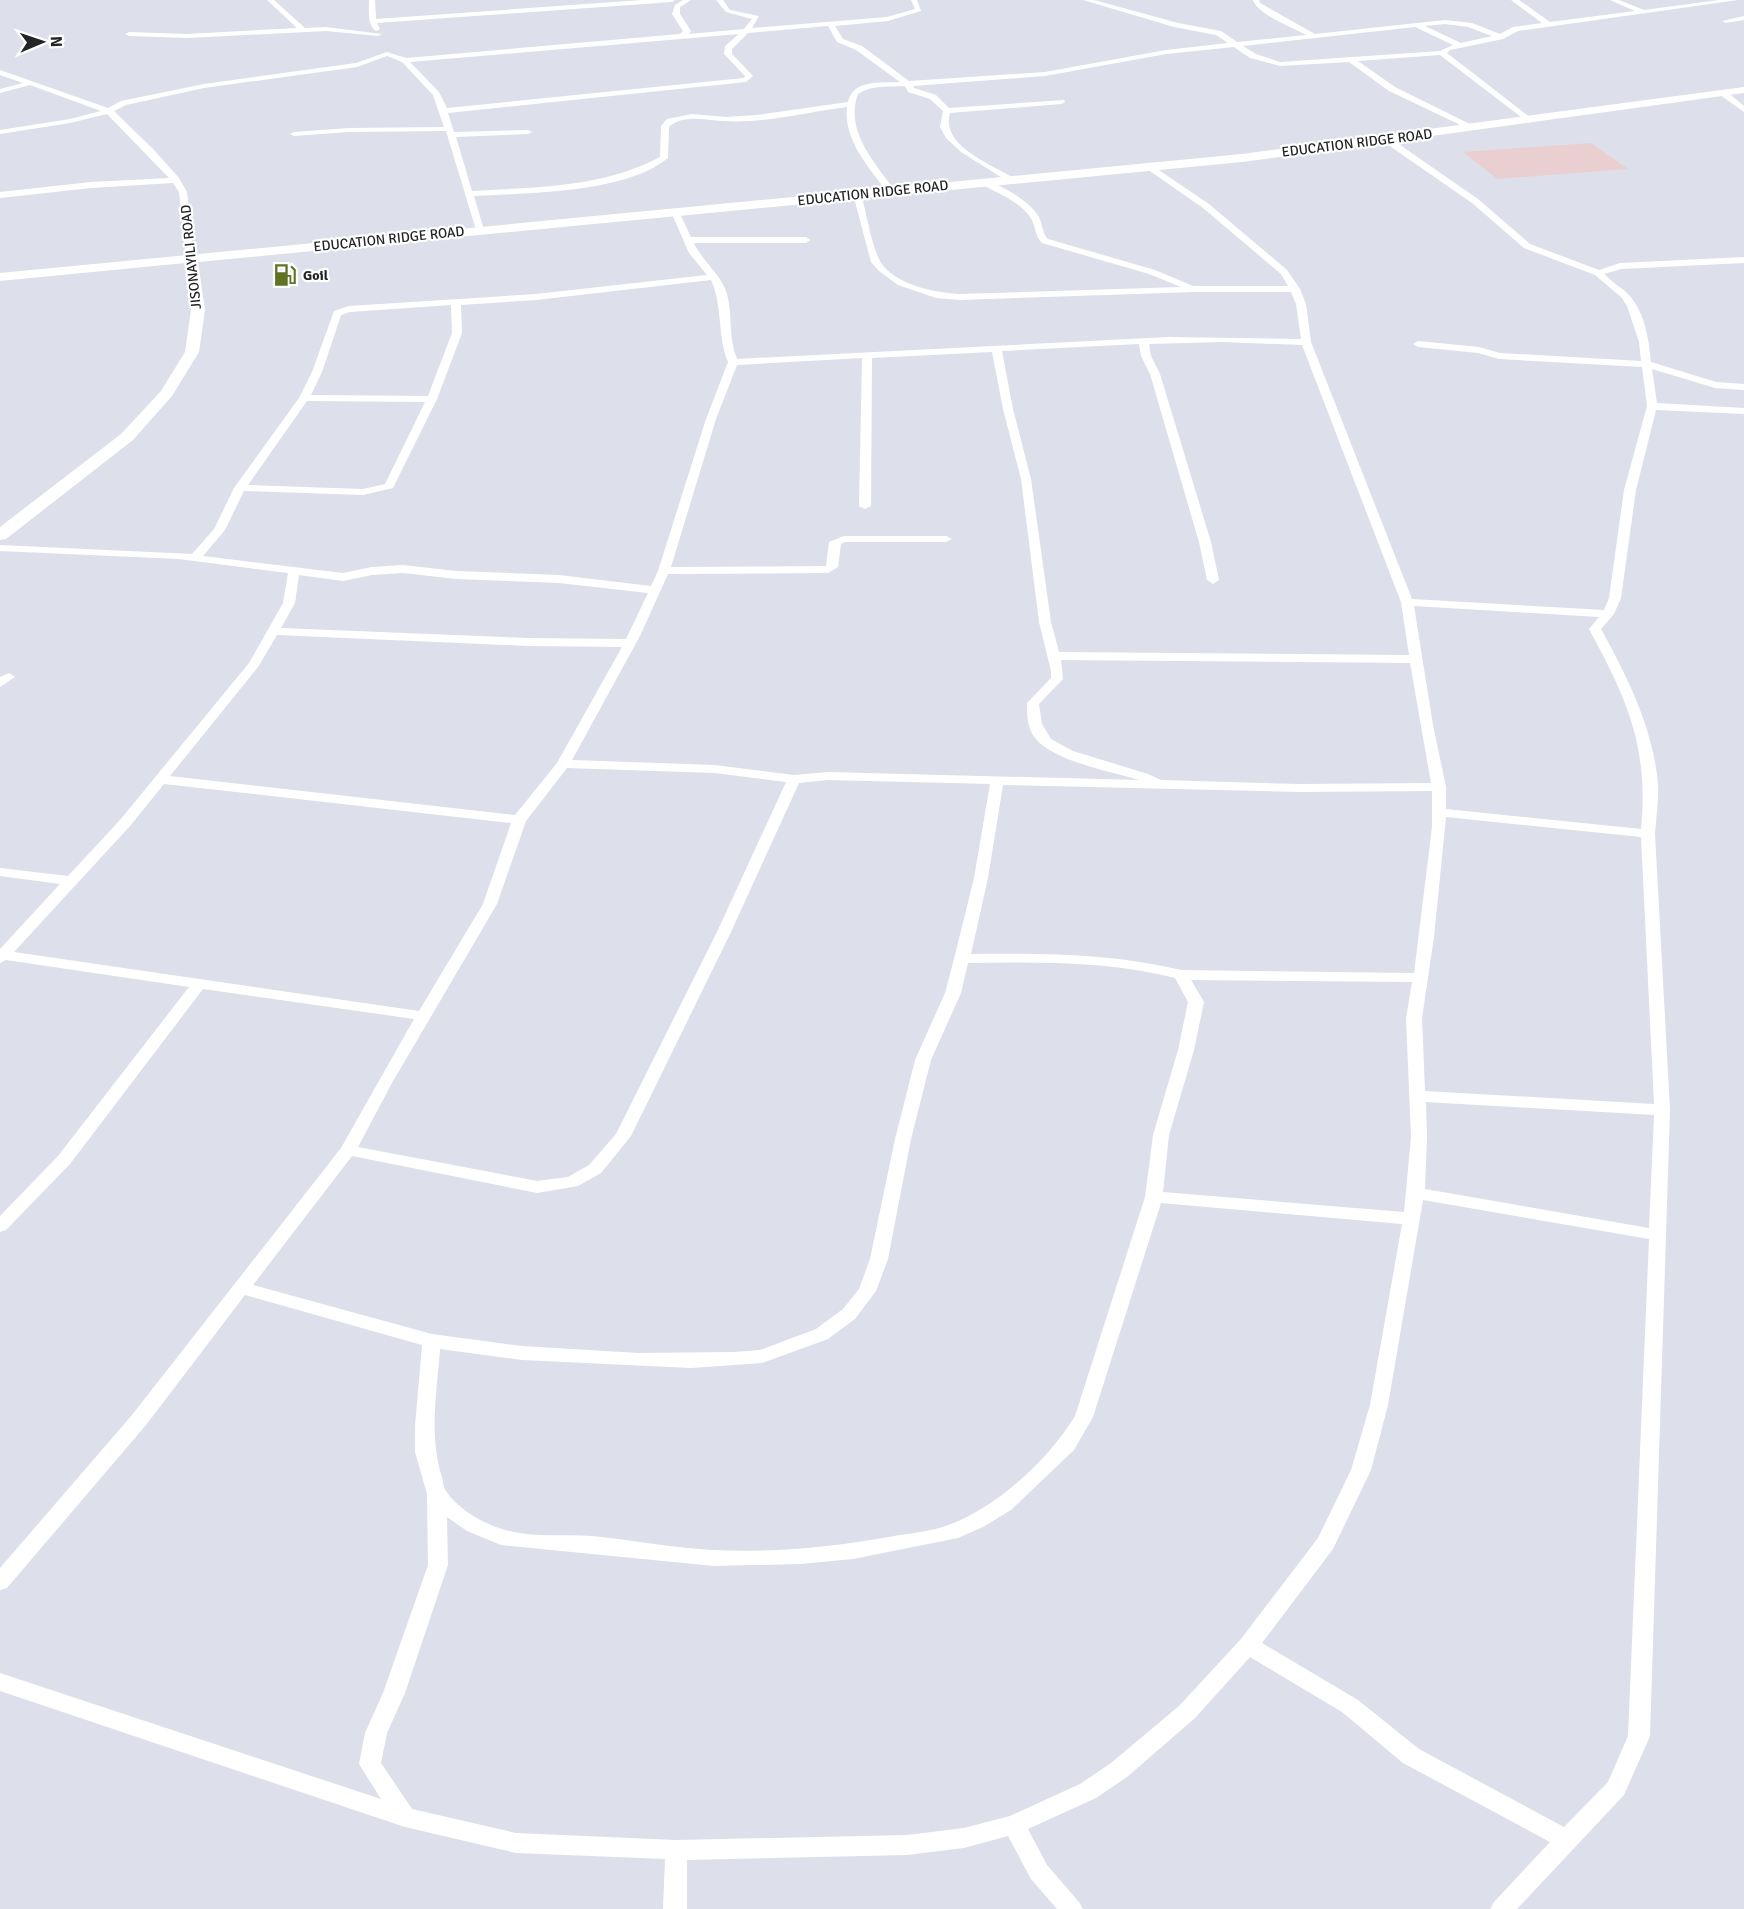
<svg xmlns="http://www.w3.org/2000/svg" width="1744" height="1909" font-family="Signika,sans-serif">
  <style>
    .education { fill: #eacfd0 }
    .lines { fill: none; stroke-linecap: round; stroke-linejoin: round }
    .street { fill: #fff; fill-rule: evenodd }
    .secondary { fill: #fff; fill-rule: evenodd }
    .labels { text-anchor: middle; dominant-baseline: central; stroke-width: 4.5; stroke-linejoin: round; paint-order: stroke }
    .far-street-label { font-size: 14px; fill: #232428; stroke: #fff }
    .far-poi-label { font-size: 14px; font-weight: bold; fill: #232428; stroke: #fff; text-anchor: start }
  </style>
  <rect width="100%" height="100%" fill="#dde0ea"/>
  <polygon class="education" points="1591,143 1628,169 1497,179 1463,152"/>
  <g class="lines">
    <g class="street">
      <polygon points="267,0 274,0 305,28 326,27 382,34 378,36 326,31 187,38 129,36 125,34 129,32 187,34 297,28"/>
      <path d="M369 0H375L376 19 642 0H675L672 2 377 23 380 29 376 31C367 25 369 10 369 0Z"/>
      <path d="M683 0H691L680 7V14L691 31 689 34 744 29 752 19 726 12 716 0H723L730 10 759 16 752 28 887 17 915 9 911 0H917L921 11 888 21 835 26 843 39 862 46 909 81 1045 72 1166 50 1228 43 1216 35 1174 27 1083 0H1094L1178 23 1221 31 1237 42 1306 35C1293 28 1257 14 1253 0H1259L1260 3 1315 34 1445 20 1472 23 1500 34 1513 27 1542 23 1511 0H1519L1550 22 1635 11 1610 0H1619L1644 10 1719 0H1738L1518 31 1503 39 1450 50 1447 53 1532 119 1533 121 1529 123 1440 55 1358 61 1395 87 1474 126 1475 128 1471 130 1389 91 1349 62 1280 66 1250 58 1234 47 1166 54 1045 76 913 86 914 88 936 95 949 108 1064 100 1065 102 1061 104 950 113C940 145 990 164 1012 177V181L1009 182 961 152 946 138 940 127 943 111 930 99 908 92 905 86C890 87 871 85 858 94 844 131 876 164 895 191L894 193H888C870 169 843 140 847 107 807 112 763 124 723 121 706 120 682 114 669 127L668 158C627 193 527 193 474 196L484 230 480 233 476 230 446 131 349 132 294 136 290 134 294 132 349 128 444 127 433 95 402 62 387 56 357 67 204 88 126 105 114 111 154 150 179 178 187 192 194 261 186 259 179 192 173 183 91 188 0 198V192L91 182 169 178 107 114 70 123 0 134V130L70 119 101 111 30 85 0 93V89L23 83 0 75V70L108 108 121 101 204 84 356 63 387 52 406 58 680 34 683 31 672 14 675 5ZM1445 24 1468 27 1492 36 1461 43 1425 26ZM828 26 837 42 856 50 900 82C881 83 853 79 848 102L757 115 726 117 692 114 667 119 661 126 660 157C602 188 536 187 472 191L456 137 528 134 532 132 528 130 454 132 448 113 746 82 753 76 732 54V49L748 33ZM1415 27 1453 45 1440 51 1280 62 1256 54 1243 46ZM739 34 725 46 724 54 745 76 744 78 447 108 439 92 410 62Z"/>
      <polygon points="1744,16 1744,20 1726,23 1722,21"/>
      <polygon points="1720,91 1726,91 1744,106 1744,112 1720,95"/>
      <path d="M1384 138H1390L1478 199 1530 244 1599 270 1620 263 1744 257V263L1621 269 1604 274C1611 281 1619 286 1626 292 1644 308 1649 339 1651 362L1716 382 1744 384V390L1715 388 1652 369 1657 403 1744 408V414L1656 410 1636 490 1621 598 1614 614 1601 629C1628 678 1653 728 1658 784 1659 800 1656 817 1655 834L1670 1110 1650 1736 1624 1795 1517 1909H1490L1494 1902 1550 1842 1403 1763 1342 1712 1250 1657 1195 1718 1127 1777 1096 1798 1028 1829 1047 1865 1079 1902 1083 1909H1057L1031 1879 1008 1836 964 1848 907 1855 687 1860V1909H663L665 1859 516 1853 405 1827 0 1691V1673L381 1799 359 1764 365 1733 383 1693 428 1565 427 1494 415 1452V1426L422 1345 245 1295 146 1425 7 1588 0 1590V1568L132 1415 341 1148 414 1019 203 989 70 1164 6 1230 0 1232V1216L58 1156 189 987 6 960 0 963V949L60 884 0 876V868L68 876 120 820 249 663 283 603 288 573 179 559 0 551V545L192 554 214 529 234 488 299 398 312 372 334 311 349 306 536 294 707 275 689 253 671 212 675 209 679 212 691 237H806L810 240 806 243H694C702 261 721 274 727 294 733 316 728 337 737 359L1168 337 1301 339 1296 304 1291 292H1194L960 300 936 298 898 285 879 271 871 262 853 194 857 191 861 194C867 215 870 238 878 257 889 284 935 293 960 294L1181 287 1149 274 1042 243C1034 235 1036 225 1030 217 1019 201 997 193 981 184V180L984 179C1002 186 1029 200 1039 217 1043 225 1042 233 1048 239L1155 270 1193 286H1288L1281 274 1203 208 1147 169V165L1150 164 1209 204 1287 270 1300 289 1306 304 1311 342 1412 599 1604 610 1609 598 1624 490 1647 406 1642 367 1499 359 1478 353 1418 347 1413 344 1418 341 1479 347 1500 353 1641 361 1639 342 1627 306 1621 297 1595 275 1524 248 1472 203 1384 142ZM711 280C723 306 717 335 728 362L706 419 658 571 651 586 559 575 456 571 403 565 372 567 343 573 203 556 225 530 244 491 363 495 393 488 437 399 462 333 461 305 536 300ZM451 305 452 333 428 396 311 395 322 372 341 315 350 312ZM1222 342 1302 345 1401 602 1409 655 1059 652 1051 622 1031 479 1013 409 1002 351 1139 344 1141 356 1150 374 1199 542 1207 580 1213 584 1219 580 1211 542 1160 374 1151 356 1149 344ZM992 352 1003 409 1021 479 1039 622 1051 671V678L1027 703C1027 714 1027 725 1033 735 1049 761 1111 771 1139 780L828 772 794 775 715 765 572 760 640 636 668 574 828 573 838 567 841 544 845 542H946L952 539 946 536H844L829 542 826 566 671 567 716 419 737 365 862 358 859 506 865 509 871 506 872 358ZM307 401 425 402 385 484 363 489 248 485ZM403 573 456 579 559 583 648 593 626 639 528 638 281 628 295 603 299 575 343 581 372 575ZM1414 606 1599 617 1589 629C1627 699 1649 747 1641 829L1446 809V787L1433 725ZM277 635 528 646 622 647 557 763 515 815 170 776 258 667ZM1061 660 1410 663 1431 783 1299 784 1161 780 1148 774 1073 751 1051 739 1042 724 1039 704 1063 679ZM567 768 715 773 786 782 717 932 616 1134 589 1165 568 1177 537 1181 358 1147 392 1083 497 904 526 821ZM828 780 990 784 974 878 954 959 945 993 915 1060 895 1139 870 1259 859 1289 843 1309 816 1329 760 1350 733 1352 639 1353 522 1346 432 1334 253 1285 352 1156 537 1193 578 1186 601 1173 631 1136 731 932 799 783ZM164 784 511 823 483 904 419 1011 14 952 130 826ZM1003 785 1299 792 1432 791V827L1414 973 1181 970C1111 953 1042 953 971 954L988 878ZM1446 817 1641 837 1654 1104 1425 1091 1422 1018 1434 937ZM968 963C1038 962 1107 961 1175 978L1188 1002 1178 1050 1153 1135 1145 1197 1075 1416C1048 1460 999 1505 951 1524 932 1532 909 1533 889 1537 832 1547 771 1553 713 1550 673 1548 632 1540 592 1536 563 1534 530 1538 502 1529 482 1523 458 1509 446 1491 443 1487 443 1479 441 1474 429 1433 437 1391 440 1349L522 1360 691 1368 762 1363 828 1339 855 1319 876 1291 888 1259 911 1139 931 1060 961 993ZM1191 980 1412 982 1406 1018 1411 1137 1404 1212 1163 1192 1169 1135 1194 1050 1204 1002ZM1426 1102 1654 1115 1649 1228 1425 1189 1427 1137ZM1423 1200 1649 1239 1628 1736 1608 1782 1564 1827 1419 1749 1358 1700 1262 1643 1333 1549 1371 1470 1388 1405ZM1161 1203 1402 1224 1370 1405 1351 1470 1318 1538 1241 1639 1179 1706 1111 1763 1080 1784 1010 1816 964 1828 907 1835 676 1840 516 1833 412 1809 381 1763 387 1733 405 1693 448 1565 447 1517 467 1531 501 1545 714 1566 801 1564 853 1559 958 1538 983 1527 1011 1510 1074 1450 1093 1417Z"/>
      <polygon points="9,673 15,677 0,687 0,677"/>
    </g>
    <polygon class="secondary" points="1744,87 1744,93 1242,162 198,262 205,310 199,352 172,396 133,440 6,539 0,540 0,527 121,434 161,391 185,352 191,310 185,263 0,281 0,273 1242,154"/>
  </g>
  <defs>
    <g id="fuel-bare" transform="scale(1.8)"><path d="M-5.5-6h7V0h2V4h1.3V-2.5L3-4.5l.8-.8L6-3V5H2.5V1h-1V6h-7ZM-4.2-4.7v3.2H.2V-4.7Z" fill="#5f7323" stroke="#fff" stroke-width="2.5" paint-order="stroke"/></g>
  </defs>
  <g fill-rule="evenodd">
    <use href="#fuel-bare" x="285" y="275"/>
  </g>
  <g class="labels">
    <g class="far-street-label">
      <text transform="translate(1357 143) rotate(-7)">EDUCATION RIDGE ROAD</text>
      <text transform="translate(873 193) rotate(-6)">EDUCATION RIDGE ROAD</text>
      <text transform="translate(389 239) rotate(-6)">EDUCATION RIDGE ROAD</text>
      <text transform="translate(191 257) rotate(-96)">JISONAYILI ROAD</text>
    </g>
    <g class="far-poi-label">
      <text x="303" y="275">Goil</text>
    </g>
  </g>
  <g transform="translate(42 42) rotate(88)" stroke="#ffffff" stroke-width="4.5" paint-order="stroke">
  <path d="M0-4.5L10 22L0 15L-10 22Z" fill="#232428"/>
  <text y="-9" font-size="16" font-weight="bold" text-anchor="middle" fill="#232428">N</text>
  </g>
</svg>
